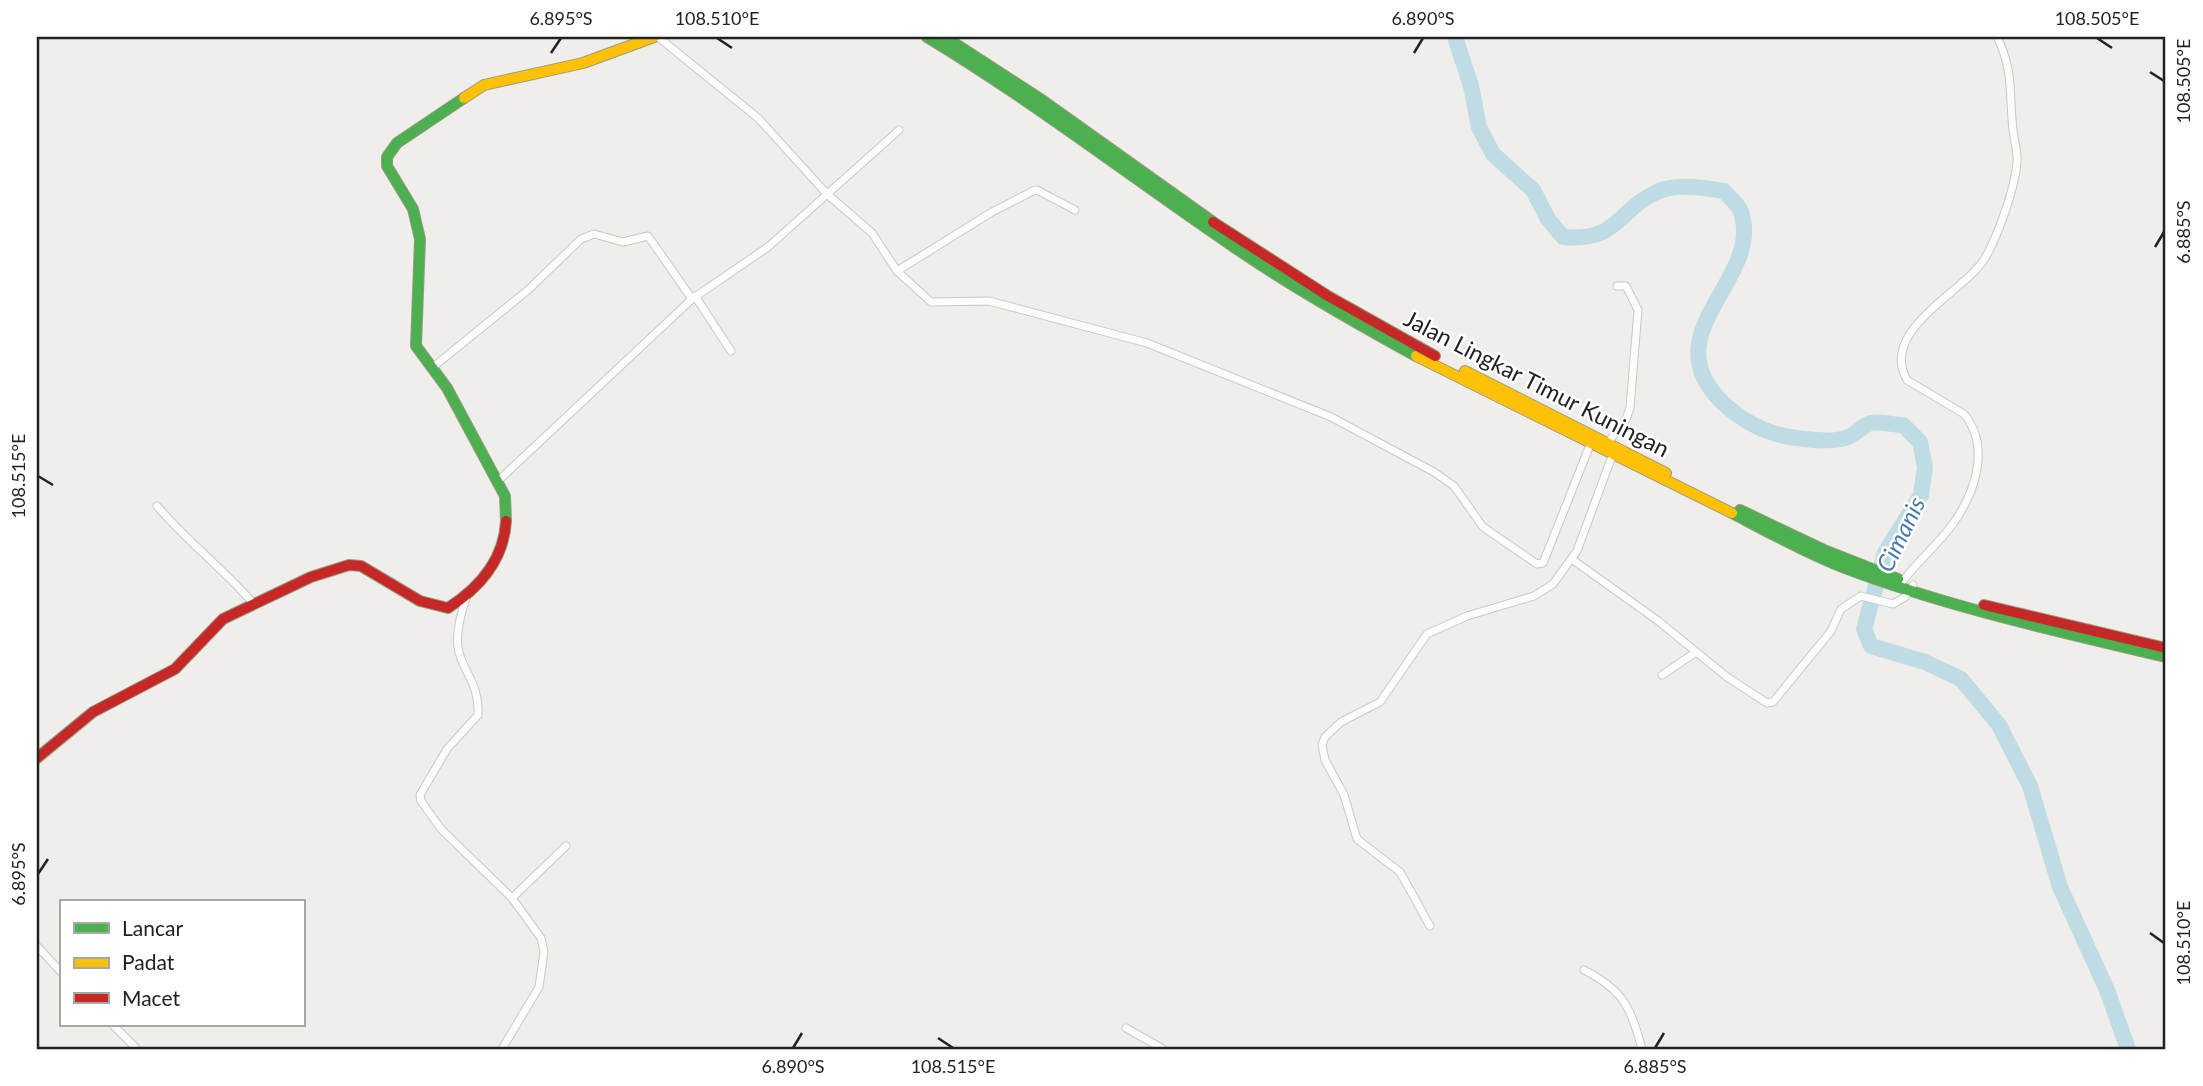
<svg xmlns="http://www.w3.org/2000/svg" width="2203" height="1086" font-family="Lato,sans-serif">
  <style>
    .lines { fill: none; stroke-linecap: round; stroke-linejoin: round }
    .river { stroke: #bfdbe3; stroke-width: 16 }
    .street-casing { stroke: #c9c8c7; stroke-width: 9 }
    .fast-casing { stroke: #999a82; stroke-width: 12 }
    .slow-casing { stroke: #999a82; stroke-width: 12 }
    .jam-casing { stroke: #999a82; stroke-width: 12 }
    .street { stroke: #fdfcfc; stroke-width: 7 }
    .fast { stroke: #4caf50; stroke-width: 10 }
    .slow { stroke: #ffc107; stroke-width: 10 }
    .jam { stroke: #c62828; stroke-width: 10 }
    .ticks { fill: none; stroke: #222; stroke-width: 2.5 }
    .labels { text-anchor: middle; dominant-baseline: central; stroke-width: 5; stroke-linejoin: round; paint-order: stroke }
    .street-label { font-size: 23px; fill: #222; stroke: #fff }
    .water-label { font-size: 24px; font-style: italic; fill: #4a7aab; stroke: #fff }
    .neatline { fill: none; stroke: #222; stroke-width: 2.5 }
    .ticks-label { font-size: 18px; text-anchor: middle; fill: #222 }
  </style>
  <rect width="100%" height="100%" fill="#f0eeeb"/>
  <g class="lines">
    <path class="river" d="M1455 37 1471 86 1479 127 1493 154 1533 190 1548 219 1563 237C1620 242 1617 209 1659 191 1679 183 1704 188 1724 191 1729 197 1739 205 1741 212 1764 279 1653 331 1720 400 1738 418 1758 430 1784 436 1801 439 1832 444 1848 437 1856 434 1863 425 1871 423 1880 421 1894 425 1903 425L1920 442 1925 467 1921 495 1885 553 1864 629 1871 646 1925 662 1961 679 1999 725 2030 786 2060 887 2107 990 2128 1049"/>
    <g class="street-casing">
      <g id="street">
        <polyline points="658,37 758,118 827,194 872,233 897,271 992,212 1033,191 1037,190 1075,210"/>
        <polyline points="897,271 931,302 989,301 1147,343 1331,417 1434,472 1454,486 1483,527 1537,564 1543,563 1590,445"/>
        <polyline points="695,296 731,351"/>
        <polyline points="432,368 528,290 581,239 594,234 623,242 648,236 692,299"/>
        <polyline points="1607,444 1626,419 1630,408 1638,310 1626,286 1617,286"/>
        <polyline points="499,480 692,299 768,247 899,130"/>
        <path d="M157 506C186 540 222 568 252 602"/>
        <polyline points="1573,560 1657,620 1727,677 1767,703 1773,702 1831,631 1841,609 1861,596 1893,604 1905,597 1913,585"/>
        <path d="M1903 581C1917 562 1935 547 1949 529 1974 497 1992 448 1964 414L1907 380C1878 330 1966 291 1985 258 1998 236 2015 188 2017 162 2018 152 2014 141 2013 130 2009 94 2014 71 1997 37"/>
        <path d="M466 598C461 614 456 631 458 647 461 671 480 682 478 715L447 749 420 795 421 801 441 829 512 898 541 938 544 952 539 987 502 1049"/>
        <polyline points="1662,675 1696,652"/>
        <polyline points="512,898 566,846"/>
        <polyline points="1430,926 1400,872 1357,839 1344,795 1325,760 1322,745 1325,737 1341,722 1380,702 1427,634 1467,616 1534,596 1553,584 1577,551 1612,456"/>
        <polyline points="37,946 61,972"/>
        <path d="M1584 970C1623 990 1631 1007 1642 1049"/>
        <polyline points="113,1025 137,1049"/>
        <polyline points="1126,1028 1163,1049"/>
      </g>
    </g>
    <g class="fast-casing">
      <g id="fast">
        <path d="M927 37C1033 101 1131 177 1234 247 1292 287 1354 322 1416 356"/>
        <polyline points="945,37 1039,98 1213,222"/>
        <polyline points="464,98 397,143 387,157 387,166 413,209 420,239 416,346 447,388 505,496 506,521"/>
        <polyline points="1740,510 1824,550 1898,579"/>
        <path d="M1732 513C1768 532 1804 552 1842 567 1947 607 2057 631 2166 657"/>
      </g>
    </g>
    <g class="slow-casing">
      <g id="slow">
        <polyline points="464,98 484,85 583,63 654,37"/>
        <polyline points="1416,356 1732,513"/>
        <polyline points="1465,371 1666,473"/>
      </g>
    </g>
    <g class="jam-casing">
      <g id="jam">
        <polyline points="1213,222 1328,296 1435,356"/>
        <polyline points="1984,605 2166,648"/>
        <path d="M37 758 93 712 175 669 223 619 311 577 349 565 361 566 420 601 448 608C479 588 504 560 506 521"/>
      </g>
    </g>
    <use href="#street" class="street"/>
    <use href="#fast" class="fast"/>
    <use href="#slow" class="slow"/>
    <use href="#jam" class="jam"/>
  </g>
  <path class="ticks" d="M717 38 732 48M2097 38 2112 48M551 53 561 38M1414 53 1423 38M2150 72 2164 81M2155 247 2164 232M38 476 53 485M38 874 48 859M2150 933 2164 943M938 1038 953 1048M793 1048 802 1033M1655 1048 1664 1033"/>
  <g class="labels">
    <g class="street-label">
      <text transform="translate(1537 383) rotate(27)">Jalan Lingkar Timur Kuningan</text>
    </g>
    <g class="water-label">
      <text transform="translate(1900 534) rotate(-64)">Cimanis</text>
    </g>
  </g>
  <rect width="2203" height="1086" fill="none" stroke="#ffffff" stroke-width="77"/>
  <rect x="60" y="900" width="245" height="126" fill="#ffffff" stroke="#a7a7a7" stroke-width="2"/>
  <rect x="74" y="923" width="35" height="10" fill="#4caf50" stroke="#a7a7a7" stroke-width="2"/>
  <text x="122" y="936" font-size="21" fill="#222222">Lancar</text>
  <rect x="74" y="958" width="35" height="10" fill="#ffc107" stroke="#a7a7a7" stroke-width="2"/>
  <text x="122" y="970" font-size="21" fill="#222222">Padat</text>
  <rect x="74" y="993" width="35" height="10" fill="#c62828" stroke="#a7a7a7" stroke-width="2"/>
  <text x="122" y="1006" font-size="21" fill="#222222">Macet</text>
  <rect x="38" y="38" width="2126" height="1010" class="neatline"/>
  <g class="ticks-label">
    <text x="561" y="25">6.895°S</text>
    <text x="717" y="25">108.510°E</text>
    <text x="1423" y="25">6.890°S</text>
    <text x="2097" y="25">108.505°E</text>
    <text transform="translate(2184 81) rotate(-90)" y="6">108.505°E</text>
    <text transform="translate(2184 232) rotate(-90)" y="6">6.885°S</text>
    <text transform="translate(19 476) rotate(-90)" y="6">108.515°E</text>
    <text transform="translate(19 874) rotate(-90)" y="6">6.895°S</text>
    <text transform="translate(2184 943) rotate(-90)" y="6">108.510°E</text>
    <text x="793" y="1073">6.890°S</text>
    <text x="953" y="1073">108.515°E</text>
    <text x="1655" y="1073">6.885°S</text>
  </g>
</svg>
